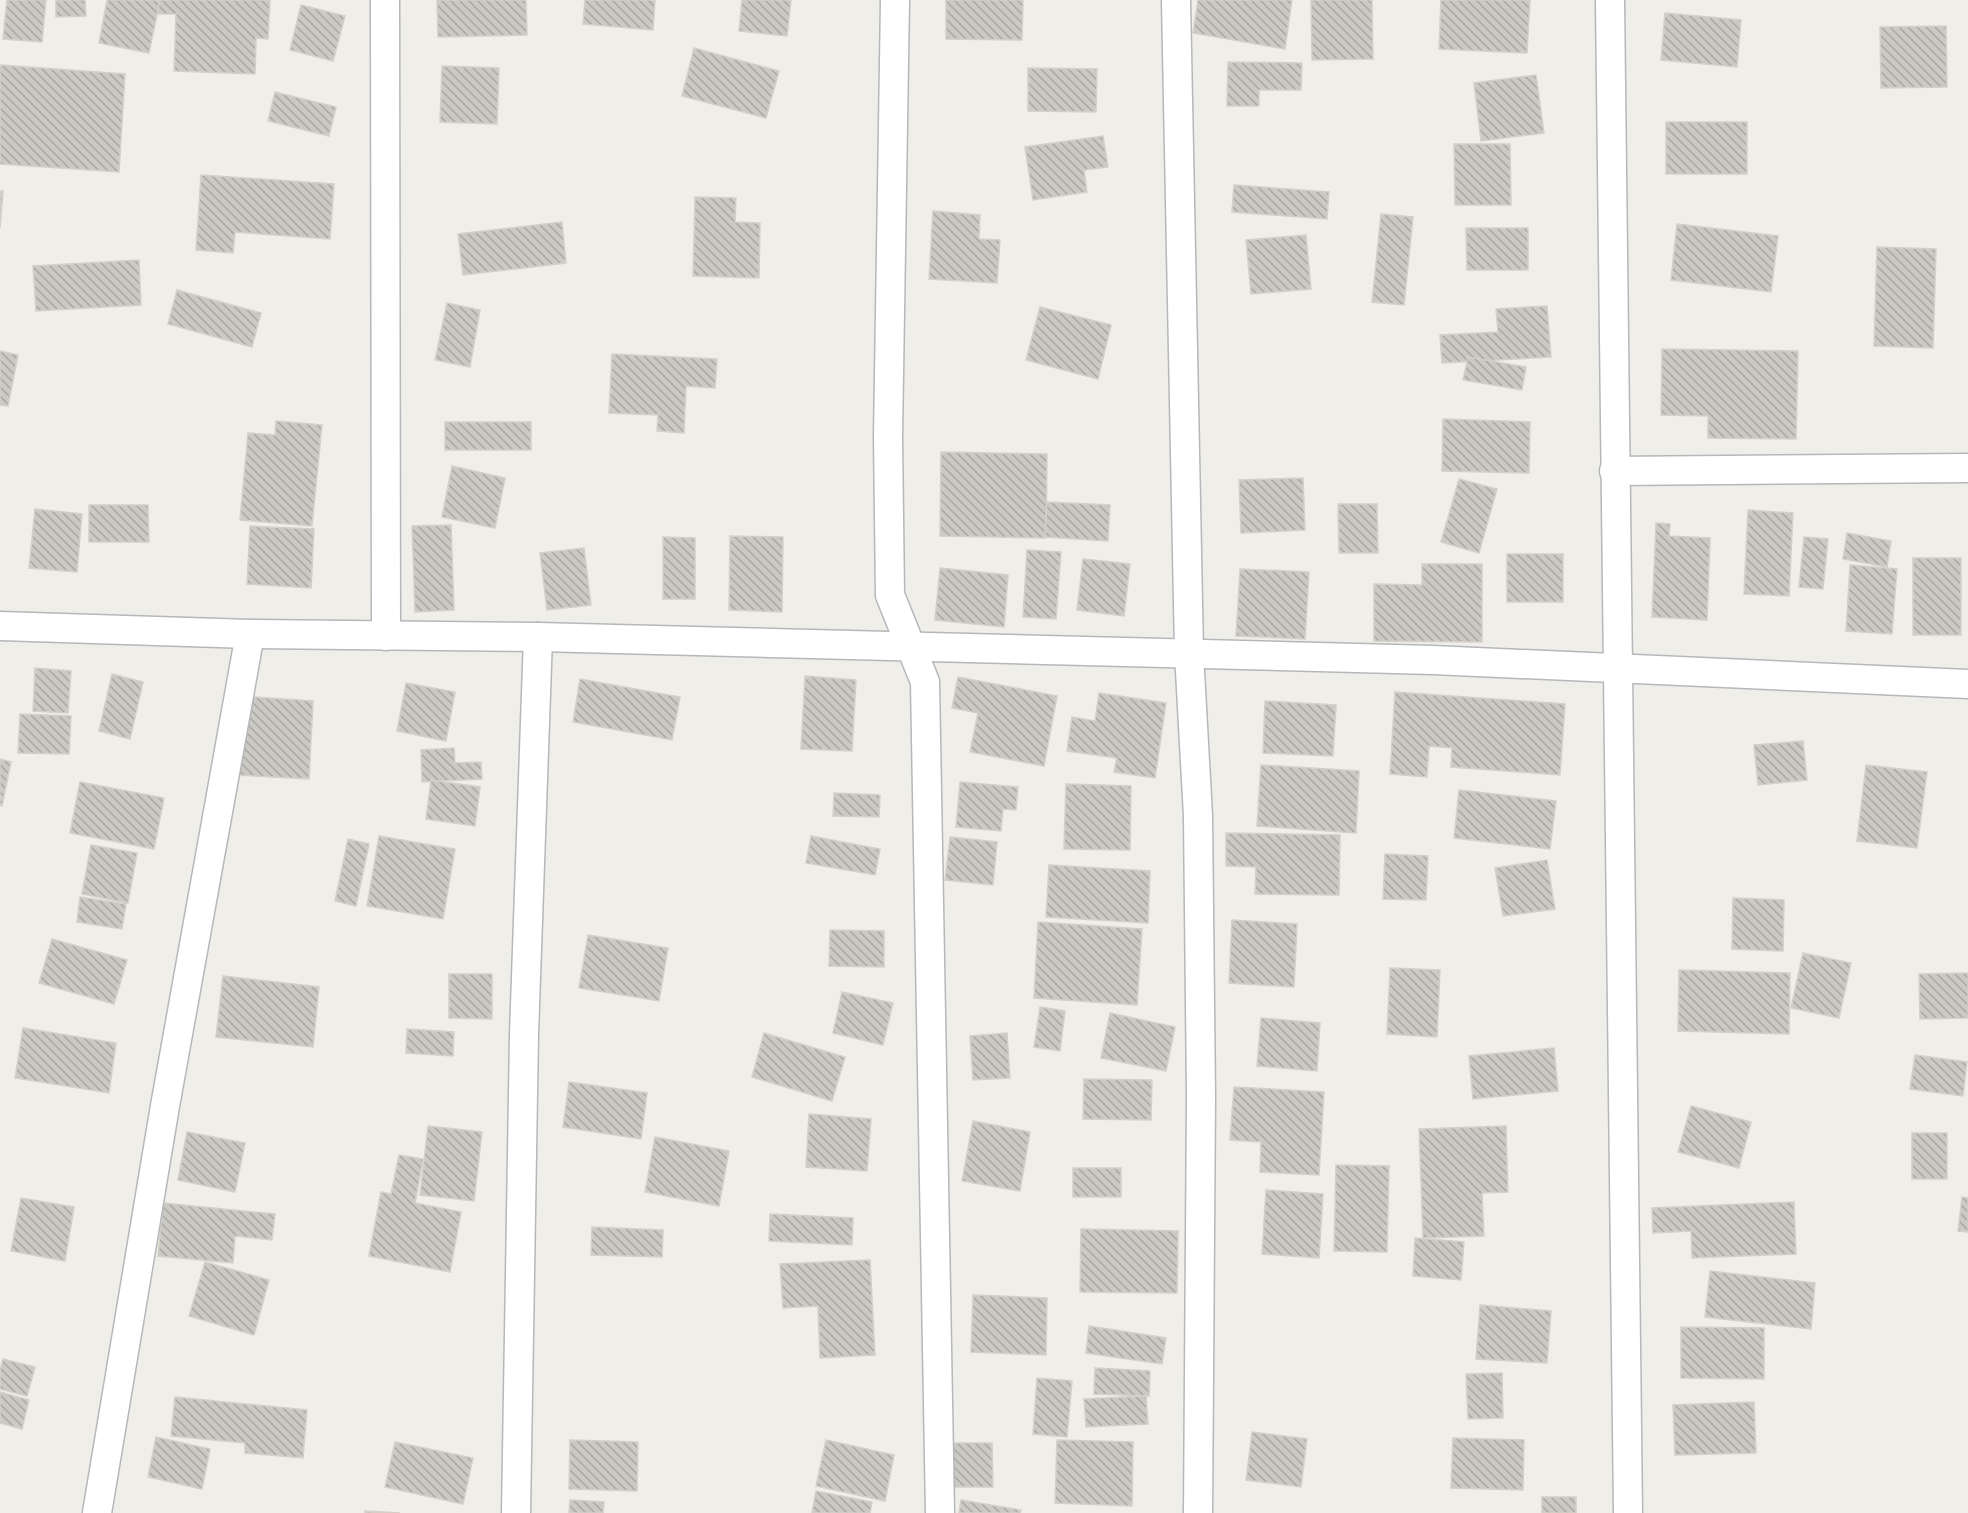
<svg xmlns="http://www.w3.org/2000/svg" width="1968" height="1513" font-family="'Roboto Condensed',sans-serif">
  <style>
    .building { fill: url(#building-back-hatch); stroke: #d4d0c7; stroke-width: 1.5 }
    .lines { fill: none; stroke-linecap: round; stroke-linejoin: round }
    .street-casing { stroke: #b5b7bb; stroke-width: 31 }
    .street { stroke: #fff; stroke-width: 28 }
  </style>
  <defs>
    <pattern id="building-back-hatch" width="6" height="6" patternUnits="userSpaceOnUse" patternTransform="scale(1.5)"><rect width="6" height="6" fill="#cbc9c4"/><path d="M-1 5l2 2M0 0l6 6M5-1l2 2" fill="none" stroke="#a8a7a3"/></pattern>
  </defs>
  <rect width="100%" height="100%" fill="#f0eee8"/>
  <g class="building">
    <polygon points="7,0 46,0 42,42 3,39"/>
    <polygon points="56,0 85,0 86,16 56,17"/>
    <polygon points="107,0 160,0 149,53 99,43"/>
    <polygon points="159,0 270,0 268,39 256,38 255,74 174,71 176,14 158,14"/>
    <polygon points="437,0 526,0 527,35 438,37"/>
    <polygon points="585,0 655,0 653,30 583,24"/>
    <polygon points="742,0 791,0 787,36 739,31"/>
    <polygon points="946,0 1023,0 1022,40 946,39"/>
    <polygon points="1198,0 1292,0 1285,49 1193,33"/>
    <polygon points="1311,0 1372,0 1373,59 1312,60"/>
    <polygon points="1441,0 1530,0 1527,53 1439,49"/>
    <polygon points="301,5 345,16 333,61 290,50"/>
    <polygon points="1665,13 1741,20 1737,67 1661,60"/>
    <polygon points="1946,26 1947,87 1881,88 1880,27"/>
    <polygon points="694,48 779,71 766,118 682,96"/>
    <polygon points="1228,62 1302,63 1301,90 1259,90 1259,106 1227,106"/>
    <polygon points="0,65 125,74 119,172 0,164"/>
    <polygon points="442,66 499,68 497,124 440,122"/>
    <polygon points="1028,68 1097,69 1096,112 1028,111"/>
    <polygon points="1536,75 1544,133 1481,141 1474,83"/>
    <polygon points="275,92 336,107 329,136 268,121"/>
    <rect x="1666" y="122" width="81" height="52"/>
    <polygon points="1103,136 1108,167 1084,170 1087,192 1033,200 1025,147"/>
    <polygon points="1454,144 1510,144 1511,205 1455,205"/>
    <polygon points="201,175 334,184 330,239 235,232 233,253 196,250"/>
    <polygon points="1234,185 1329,192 1327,219 1232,212"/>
    <polygon points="0,191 3,191 0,228"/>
    <polygon points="695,197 736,198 735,222 760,223 759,278 693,276"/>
    <polygon points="933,211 980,215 979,239 1000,240 997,283 929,279"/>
    <polygon points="1381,214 1413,217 1404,305 1372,302"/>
    <polygon points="562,222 566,263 463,275 458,234"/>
    <polygon points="1677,224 1778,236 1771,292 1671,280"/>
    <polygon points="1466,228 1528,228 1528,270 1467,270"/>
    <polygon points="1306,235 1311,289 1251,294 1246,240"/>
    <polygon points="1877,247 1936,249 1933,348 1874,346"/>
    <polygon points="139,260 141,305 36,311 33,266"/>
    <polygon points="177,290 261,313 252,347 168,324"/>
    <polygon points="447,303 480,310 470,367 435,360"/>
    <polygon points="1547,306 1551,357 1442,363 1440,335 1498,332 1496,309"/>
    <polygon points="1040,307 1111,325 1098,379 1026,360"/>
    <polygon points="1662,349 1798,351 1796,439 1708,438 1708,416 1661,415"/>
    <polygon points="0,351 18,355 8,406 0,405"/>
    <polygon points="612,354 717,359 715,388 686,386 684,433 657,431 658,415 609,413"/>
    <polygon points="1468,357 1526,367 1522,390 1463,380"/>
    <polygon points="1443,419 1530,422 1529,473 1442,471"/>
    <polygon points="276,421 322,425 312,526 240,520 248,433 275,435"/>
    <rect x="445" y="422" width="86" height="28"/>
    <polygon points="941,452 1047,454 1046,538 940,536"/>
    <polygon points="452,466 505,478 495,528 442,517"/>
    <polygon points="1303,478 1305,530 1241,533 1239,480"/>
    <polygon points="1459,479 1497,489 1479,553 1441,542"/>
    <polygon points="1047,502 1110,505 1108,541 1045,537"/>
    <polygon points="1338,504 1377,504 1378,553 1339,553"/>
    <polygon points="89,505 148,505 149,542 89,542"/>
    <polygon points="35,509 82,514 77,572 29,568"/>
    <polygon points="1748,510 1793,513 1789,596 1744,594"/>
    <polygon points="1656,523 1670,524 1669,536 1710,538 1707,620 1652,617"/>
    <polygon points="451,525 454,610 415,612 412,526"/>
    <polygon points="250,526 314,529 311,588 247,584"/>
    <polygon points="1847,533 1891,541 1887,567 1843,559"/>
    <polygon points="730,536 783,537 782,612 729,610"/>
    <polygon points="663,537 695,538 695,599 663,599"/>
    <polygon points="1804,537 1828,539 1823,589 1799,587"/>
    <polygon points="584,548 591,605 547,610 540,553"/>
    <polygon points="1027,550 1061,552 1056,619 1023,617"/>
    <rect x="1507" y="554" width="56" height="48"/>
    <rect x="1913" y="558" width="48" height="77"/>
    <polygon points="1083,559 1130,564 1124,616 1077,610"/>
    <polygon points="1422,564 1482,564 1482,642 1374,641 1374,584 1422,585"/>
    <polygon points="1850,565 1897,569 1892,634 1846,631"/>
    <polygon points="940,568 1008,575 1004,627 935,620"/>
    <polygon points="1240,569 1309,572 1305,639 1236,636"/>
    <polygon points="35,668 71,671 68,713 33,711"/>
    <polygon points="112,674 143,682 130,739 99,731"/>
    <polygon points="805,676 856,680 852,751 801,749"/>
    <polygon points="958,677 1057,696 1044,766 970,752 978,713 952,708"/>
    <polygon points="580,679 680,697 672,740 573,722"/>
    <polygon points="406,683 455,692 446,741 397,731"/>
    <polygon points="1395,692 1565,704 1560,775 1451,767 1452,748 1429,746 1427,777 1390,774"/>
    <polygon points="1099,693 1166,703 1155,778 1114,772 1117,758 1067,751 1072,717 1095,721"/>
    <polygon points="241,696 313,701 309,779 237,775"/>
    <polygon points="1265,701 1336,705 1333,756 1263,753"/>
    <polygon points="20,714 71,716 69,754 18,753"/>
    <polygon points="1803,741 1807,780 1758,785 1754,745"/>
    <polygon points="454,748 455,763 481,762 482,779 422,782 421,750"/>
    <polygon points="0,759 11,762 2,806 0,805"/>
    <polygon points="1261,765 1359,771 1356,833 1257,826"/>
    <polygon points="1866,765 1927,772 1917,848 1857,841"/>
    <polygon points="431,780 480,787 475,826 426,819"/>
    <polygon points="80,782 164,798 154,849 70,833"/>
    <polygon points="960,782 1018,787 1016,810 1003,809 1001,831 956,827"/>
    <polygon points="1066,784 1131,786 1130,850 1064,849"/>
    <polygon points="1459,790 1556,801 1550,849 1454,838"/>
    <polygon points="834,793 880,795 879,817 833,816"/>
    <polygon points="1226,833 1340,835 1339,895 1255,894 1256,867 1226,866"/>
    <polygon points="379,836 455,849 443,919 367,906"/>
    <polygon points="811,836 880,849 875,875 806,863"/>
    <polygon points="950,837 997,842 993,885 945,880"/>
    <polygon points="348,839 369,844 356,906 335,901"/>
    <polygon points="91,845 137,853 128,903 82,894"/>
    <polygon points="1385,854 1428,856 1426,900 1383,899"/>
    <polygon points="1547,860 1555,909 1503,916 1495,868"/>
    <polygon points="1049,865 1150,871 1148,923 1046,917"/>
    <polygon points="80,897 126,904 122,929 77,922"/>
    <polygon points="1733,898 1784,900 1783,951 1732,949"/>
    <polygon points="1232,920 1297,924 1294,987 1229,983"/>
    <polygon points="1038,922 1142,929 1137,1005 1034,998"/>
    <polygon points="830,930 884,931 884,967 829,966"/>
    <polygon points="588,935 668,948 659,1001 579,988"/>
    <polygon points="52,939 127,960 114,1004 39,983"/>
    <polygon points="1803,953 1851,963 1839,1018 1791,1008"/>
    <polygon points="1390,968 1440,970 1437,1037 1387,1034"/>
    <polygon points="1679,970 1790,973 1789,1034 1678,1031"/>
    <polygon points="1968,973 1968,1018 1920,1019 1919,974"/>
    <polygon points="449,974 492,974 492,1019 449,1018"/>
    <polygon points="223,976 319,987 313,1047 216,1037"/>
    <polygon points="842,992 893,1003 883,1045 833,1033"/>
    <polygon points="1040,1007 1065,1011 1060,1051 1034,1047"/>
    <polygon points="1110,1013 1175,1027 1166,1071 1101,1058"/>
    <polygon points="1261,1018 1320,1023 1317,1071 1257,1066"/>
    <polygon points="23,1028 116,1043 109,1093 15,1078"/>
    <polygon points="407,1029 454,1032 453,1056 406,1053"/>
    <polygon points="764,1033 845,1057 832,1101 752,1077"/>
    <polygon points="1007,1033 1010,1078 973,1080 970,1036"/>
    <polygon points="1554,1048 1558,1091 1473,1099 1469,1056"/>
    <polygon points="1915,1055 1967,1062 1963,1096 1910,1089"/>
    <polygon points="1084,1079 1152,1080 1151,1120 1083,1119"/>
    <polygon points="569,1082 647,1093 641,1139 563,1127"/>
    <polygon points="1234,1087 1324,1092 1319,1175 1260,1172 1261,1142 1230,1140"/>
    <polygon points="1691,1106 1751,1122 1739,1168 1678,1152"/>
    <polygon points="809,1114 871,1119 867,1171 806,1167"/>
    <polygon points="973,1121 1030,1132 1020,1191 962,1181"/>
    <polygon points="428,1126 482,1132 474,1201 420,1195"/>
    <polygon points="1506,1126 1508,1192 1482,1193 1484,1236 1423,1238 1419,1129"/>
    <polygon points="187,1132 245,1143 235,1192 178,1180"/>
    <rect x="1912" y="1133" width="35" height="46"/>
    <polygon points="655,1137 729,1151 719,1206 645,1192"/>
    <polygon points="399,1155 423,1159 415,1203 461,1212 450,1272 369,1256 381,1192 391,1194"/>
    <polygon points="1336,1165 1389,1166 1387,1252 1334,1251"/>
    <rect x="1073" y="1168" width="48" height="29"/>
    <polygon points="1266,1190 1323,1194 1319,1258 1262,1254"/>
    <polygon points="1962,1197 1968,1198 1968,1232 1958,1231"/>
    <polygon points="21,1198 74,1207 65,1261 11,1251"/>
    <polygon points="1794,1202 1796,1254 1692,1258 1691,1231 1653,1233 1652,1208"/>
    <polygon points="163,1203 275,1214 272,1240 235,1236 233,1263 158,1256"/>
    <polygon points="770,1214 853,1218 852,1245 769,1241"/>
    <polygon points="592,1227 663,1230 662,1257 591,1255"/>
    <polygon points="1081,1229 1178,1231 1177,1293 1080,1292"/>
    <polygon points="1415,1238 1464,1242 1461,1280 1413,1276"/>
    <polygon points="870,1260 875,1355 820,1358 818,1306 783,1308 780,1264"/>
    <polygon points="205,1262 269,1280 254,1335 189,1316"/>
    <polygon points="1710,1271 1815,1283 1811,1329 1705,1317"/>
    <polygon points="973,1295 1047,1298 1046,1355 971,1352"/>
    <polygon points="1480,1305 1551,1311 1547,1363 1476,1359"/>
    <polygon points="1089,1326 1166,1338 1162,1364 1086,1353"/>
    <polygon points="1681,1327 1764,1328 1764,1379 1681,1378"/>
    <polygon points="3,1359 35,1367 27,1396 0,1389 0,1370"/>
    <polygon points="1095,1368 1150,1371 1149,1396 1094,1394"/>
    <polygon points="1502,1373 1503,1418 1468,1419 1466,1374"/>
    <polygon points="1037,1378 1072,1381 1067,1437 1033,1434"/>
    <polygon points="0,1392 29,1400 22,1429 0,1423"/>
    <polygon points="1146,1396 1148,1424 1086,1427 1084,1399"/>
    <polygon points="175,1397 307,1410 303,1458 245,1453 245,1443 171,1436"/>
    <polygon points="1754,1402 1756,1453 1675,1455 1673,1405"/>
    <polygon points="1252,1432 1307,1439 1301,1487 1246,1480"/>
    <polygon points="156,1437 210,1449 202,1489 148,1477"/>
    <polygon points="1453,1438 1524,1440 1523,1490 1451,1488"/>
    <polygon points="570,1440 638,1442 637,1491 569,1489"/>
    <polygon points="826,1440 894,1455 885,1501 816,1486"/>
    <polygon points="1057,1440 1133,1442 1132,1506 1055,1503"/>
    <polygon points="395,1442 473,1458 463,1504 385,1487"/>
    <polygon points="952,1443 992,1443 993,1487 953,1487"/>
    <polygon points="816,1491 872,1502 870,1513 812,1513"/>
    <rect x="1542" y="1497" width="34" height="16"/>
    <polygon points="570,1500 604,1502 603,1513 569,1513"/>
    <polygon points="961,1500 1021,1510 1020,1513 959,1513"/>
    <polygon points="365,1511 400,1513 365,1513"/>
  </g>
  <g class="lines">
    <g class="street-casing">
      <g id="street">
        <polyline points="385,0 386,636"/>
        <polyline points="895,0 888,437 890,595 925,682 940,1513"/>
        <polyline points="1176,0 1189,653 1198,816 1201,1097 1198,1513"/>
        <polyline points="1610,0 1628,1513"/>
        <polyline points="1614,471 1968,468"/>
        <polyline points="0,626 250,634 538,637 1433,660 1968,684"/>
        <polyline points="97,1513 165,1106 250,634"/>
        <polyline points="516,1513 524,1034 538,637"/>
      </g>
    </g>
    <use href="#street" class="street"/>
  </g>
</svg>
